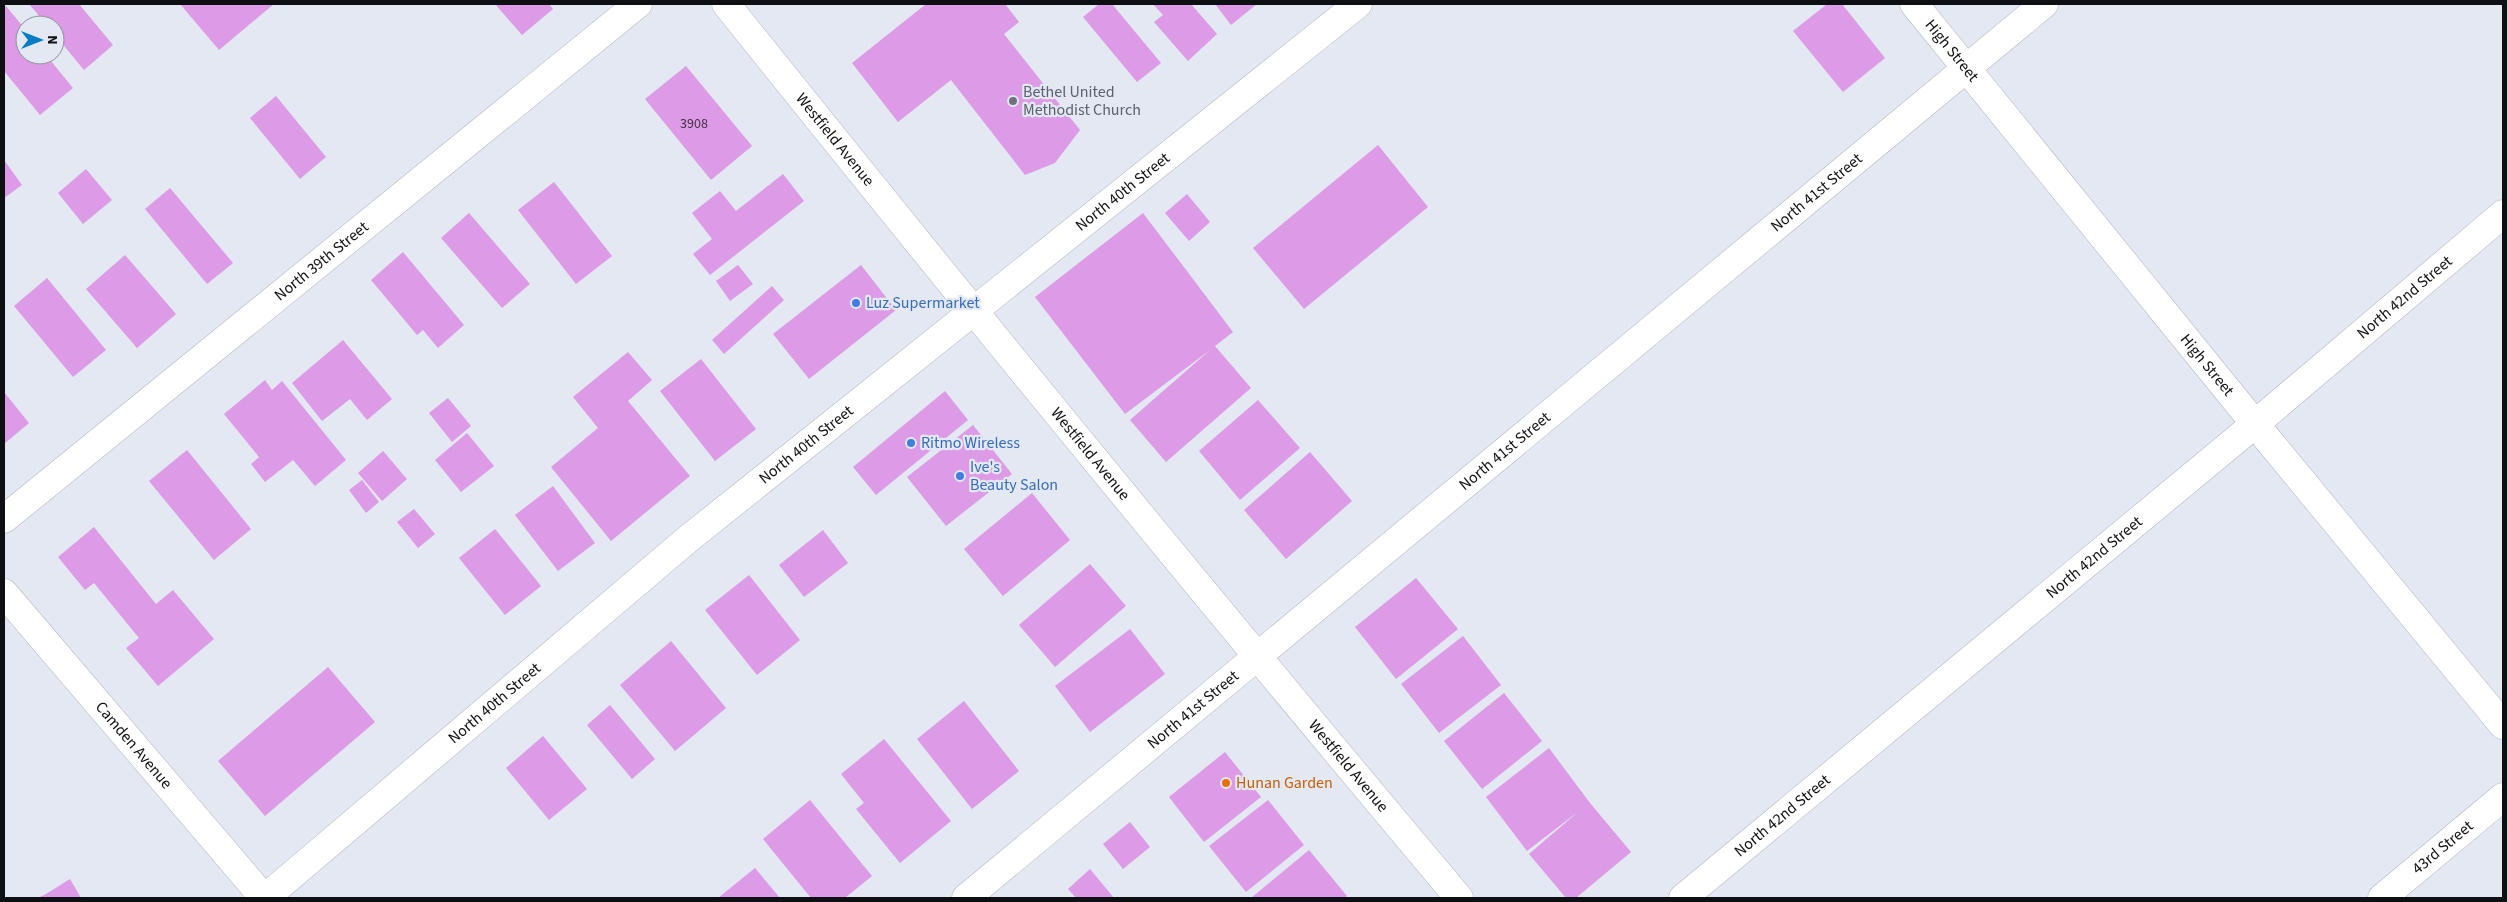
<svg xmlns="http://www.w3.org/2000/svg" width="2507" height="902" font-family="'Source Sans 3',sans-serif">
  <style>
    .building { fill: #dd9ae6 }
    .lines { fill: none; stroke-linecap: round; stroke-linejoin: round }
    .minor-casing { stroke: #b1b5bf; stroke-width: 29 }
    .minor { stroke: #fff; stroke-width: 28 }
    .worship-dot { fill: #6b7280; stroke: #e3e8f2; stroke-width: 2 }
    .shop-dot { fill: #3f7fe0; stroke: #e3e8f2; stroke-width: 2 }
    .food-dot { fill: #e8710a; stroke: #e3e8f2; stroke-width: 2 }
    .labels { text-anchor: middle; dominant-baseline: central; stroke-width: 4.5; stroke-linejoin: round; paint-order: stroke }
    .number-label { font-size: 14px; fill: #423247 }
    .street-label { font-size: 16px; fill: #0e0f12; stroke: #e3e8f2 }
    .worship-label { font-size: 16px; fill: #5b616d; stroke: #e3e8f2; text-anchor: start }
    .shop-label { font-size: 16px; fill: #366cbe; stroke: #e3e8f2; text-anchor: start }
    .food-label { font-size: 16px; fill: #c56008; stroke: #e3e8f2; text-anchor: start }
  </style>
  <rect width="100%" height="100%" fill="#e3e8f2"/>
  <g class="building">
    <polygon points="29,4 79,4 113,45 84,70 55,35 55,25 47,25"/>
    <polygon points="180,4 274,4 219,50"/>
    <polygon points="495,4 549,4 553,9 522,35"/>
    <polygon points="926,4 1005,4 1019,22 1004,34 1080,130 1055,163 1025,175 951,80 898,122 852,63"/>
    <polygon points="1099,4 1112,4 1161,63 1137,82 1083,17"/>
    <polygon points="1153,4 1191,4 1217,34 1188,61 1154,22 1163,15"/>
    <polygon points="1215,4 1257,4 1231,25"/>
    <polygon points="1827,4 1842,4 1885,58 1843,92 1793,31"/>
    <polygon points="6,6 25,29 25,55 46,55 73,88 40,115 4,71 4,8"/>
    <polygon points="686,66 752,146 711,180 645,99"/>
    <polygon points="276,96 326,157 300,179 250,118"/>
    <polygon points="1378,145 1428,207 1304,309 1253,248"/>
    <polygon points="4,160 22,185 4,198"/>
    <polygon points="86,169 112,200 83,224 58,193"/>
    <polygon points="783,174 804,201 710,275 693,254 712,239 692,213 720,191 736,211"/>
    <polygon points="554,182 612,256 576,284 518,210"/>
    <polygon points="170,188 233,263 207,284 145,209"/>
    <polygon points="1187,194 1210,222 1189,241 1165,213"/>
    <polygon points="469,213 530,284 502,308 441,238"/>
    <polygon points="1143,213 1233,332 1215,346 1251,388 1166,462 1130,420 1210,350 1125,414 1035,297"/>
    <polygon points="403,252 464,325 438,348 423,330 417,335 371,280"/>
    <polygon points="125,255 176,314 137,348 86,289"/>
    <polygon points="738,265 753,284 730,301 716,281"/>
    <polygon points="861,265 896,310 809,379 773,334"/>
    <polygon points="47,278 106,350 73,377 14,306"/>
    <polygon points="772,286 784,300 724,354 712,340"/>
    <polygon points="343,340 392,399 367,420 350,399 322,421 292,383"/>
    <polygon points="628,352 652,380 628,401 690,476 611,541 551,467 598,428 573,397"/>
    <polygon points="701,359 756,429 715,461 660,391"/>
    <polygon points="265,380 272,390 282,381 346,460 315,486 293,460 265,482 251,464 259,457 224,414"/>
    <polygon points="945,391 968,420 876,495 853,467"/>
    <polygon points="4,392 29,423 4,444"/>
    <polygon points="448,398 471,426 452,442 429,413"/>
    <polygon points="1258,400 1300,448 1240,500 1199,451"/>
    <polygon points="973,425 1012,474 946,526 907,477"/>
    <polygon points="467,433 494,466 461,492 435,460"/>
    <polygon points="187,450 251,529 214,560 149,481"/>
    <polygon points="383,451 407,479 382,501 358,473"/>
    <polygon points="1310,452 1352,501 1286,559 1244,510"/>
    <polygon points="362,480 379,502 366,513 349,490"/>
    <polygon points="553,486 595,543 558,571 515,515"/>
    <polygon points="1032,493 1070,540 1003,596 964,549"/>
    <polygon points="414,509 435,534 418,548 397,522"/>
    <polygon points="94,527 156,604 173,590 214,639 158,686 126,648 139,638 94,583 85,590 58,557"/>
    <polygon points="495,529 541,586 505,615 459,558"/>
    <polygon points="823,530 848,563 804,597 779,565"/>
    <polygon points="1090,564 1126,606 1055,667 1019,625"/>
    <polygon points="749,575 800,640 757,675 705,610"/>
    <polygon points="1416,578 1458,629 1396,679 1355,627"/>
    <polygon points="1130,629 1165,674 1090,732 1055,686"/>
    <polygon points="1463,636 1501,685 1439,733 1401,684"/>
    <polygon points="671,641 726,708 675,751 620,685"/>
    <polygon points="328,667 375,722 265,816 218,761"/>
    <polygon points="1504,693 1542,741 1482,789 1444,741"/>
    <polygon points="964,701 1019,771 972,809 917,739"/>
    <polygon points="610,705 655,759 632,779 587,725"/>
    <polygon points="543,736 587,789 549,820 506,768"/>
    <polygon points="884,739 951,821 900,863 856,809 864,803 841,774"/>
    <polygon points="1549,748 1590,803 1631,852 1576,898 1566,898 1529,854 1579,811 1527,851 1486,797"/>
    <polygon points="1225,752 1261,797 1204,842 1169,797"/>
    <polygon points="810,800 872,876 845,898 811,898 763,839"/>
    <polygon points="1268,800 1304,845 1246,892 1209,846"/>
    <polygon points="1130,822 1150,847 1123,869 1103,844"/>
    <polygon points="1309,850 1347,896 1345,898 1251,898"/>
    <polygon points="755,868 780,898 718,898"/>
    <polygon points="1090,869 1114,898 1076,898 1068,889"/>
    <polygon points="70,879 81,898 38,898 46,894"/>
  </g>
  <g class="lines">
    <g class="minor-casing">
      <g id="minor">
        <path id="s1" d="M726 4C967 305 1211 603 1459 898"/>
        <path id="s2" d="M1914 4 2255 424 2503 725"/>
        <path id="s3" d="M4 519 638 4"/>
        <path id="s4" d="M4 593 264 898"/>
        <path id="s5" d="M265 898 688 539 1358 4"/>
        <path id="s6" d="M966 898 2044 4"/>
        <path id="s7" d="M1683 898 2255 424 2503 214"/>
        <path id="s8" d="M2382 898 2503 797"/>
      </g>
    </g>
    <use href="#minor" class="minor"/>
  </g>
  <circle class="worship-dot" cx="1013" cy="101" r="5"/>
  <g class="shop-dot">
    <circle cx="856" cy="303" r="5"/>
    <circle cx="911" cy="443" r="5"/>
    <circle cx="960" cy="476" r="5"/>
  </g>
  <circle class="food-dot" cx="1226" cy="783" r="5"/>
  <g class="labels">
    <g class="number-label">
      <text x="694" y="124">3908</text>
    </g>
    <g class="street-label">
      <text stroke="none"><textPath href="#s2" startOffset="60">High Street</textPath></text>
      <text stroke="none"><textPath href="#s1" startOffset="174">Westfield Avenue</textPath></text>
      <text stroke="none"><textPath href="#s5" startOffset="1111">North 40th Street</textPath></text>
      <text stroke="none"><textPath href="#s6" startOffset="1105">North 41st Street</textPath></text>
      <text stroke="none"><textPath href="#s3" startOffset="409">North 39th Street</textPath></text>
      <text stroke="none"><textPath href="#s7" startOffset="939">North 42nd Street</textPath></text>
      <text stroke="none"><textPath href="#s2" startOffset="465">High Street</textPath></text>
      <text stroke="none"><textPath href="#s5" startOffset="706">North 40th Street</textPath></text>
      <text stroke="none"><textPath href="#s6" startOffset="700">North 41st Street</textPath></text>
      <text stroke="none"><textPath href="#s1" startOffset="579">Westfield Avenue</textPath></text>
      <text stroke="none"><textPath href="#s7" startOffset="534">North 42nd Street</textPath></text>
      <text stroke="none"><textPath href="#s5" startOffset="301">North 40th Street</textPath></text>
      <text stroke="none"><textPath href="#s6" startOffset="295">North 41st Street</textPath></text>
      <text stroke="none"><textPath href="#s4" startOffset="200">Camden Avenue</textPath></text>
      <text stroke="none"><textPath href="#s1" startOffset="984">Westfield Avenue</textPath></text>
      <text stroke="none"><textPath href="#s7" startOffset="129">North 42nd Street</textPath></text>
      <text stroke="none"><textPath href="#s8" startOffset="79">43rd Street</textPath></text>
    </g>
    <g class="worship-label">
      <text x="1023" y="92">Bethel United<tspan x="1023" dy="18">Methodist Church</tspan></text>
    </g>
    <g class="shop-label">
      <text x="866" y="303">Luz Supermarket</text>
      <text x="921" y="443">Ritmo Wireless</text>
      <text x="970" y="467">Ive's<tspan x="970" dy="18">Beauty Salon</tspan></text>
    </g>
    <g class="food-label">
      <text x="1236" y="783">Hunan Garden</text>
    </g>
  </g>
  <rect width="2507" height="902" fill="none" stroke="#0e0f12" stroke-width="10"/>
  <g transform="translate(40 40) rotate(90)"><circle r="24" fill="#e3e8f2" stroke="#8e9198"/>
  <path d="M0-4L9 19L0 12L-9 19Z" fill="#017dc6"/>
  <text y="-8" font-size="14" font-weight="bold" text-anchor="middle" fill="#0e0f12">N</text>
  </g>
</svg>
